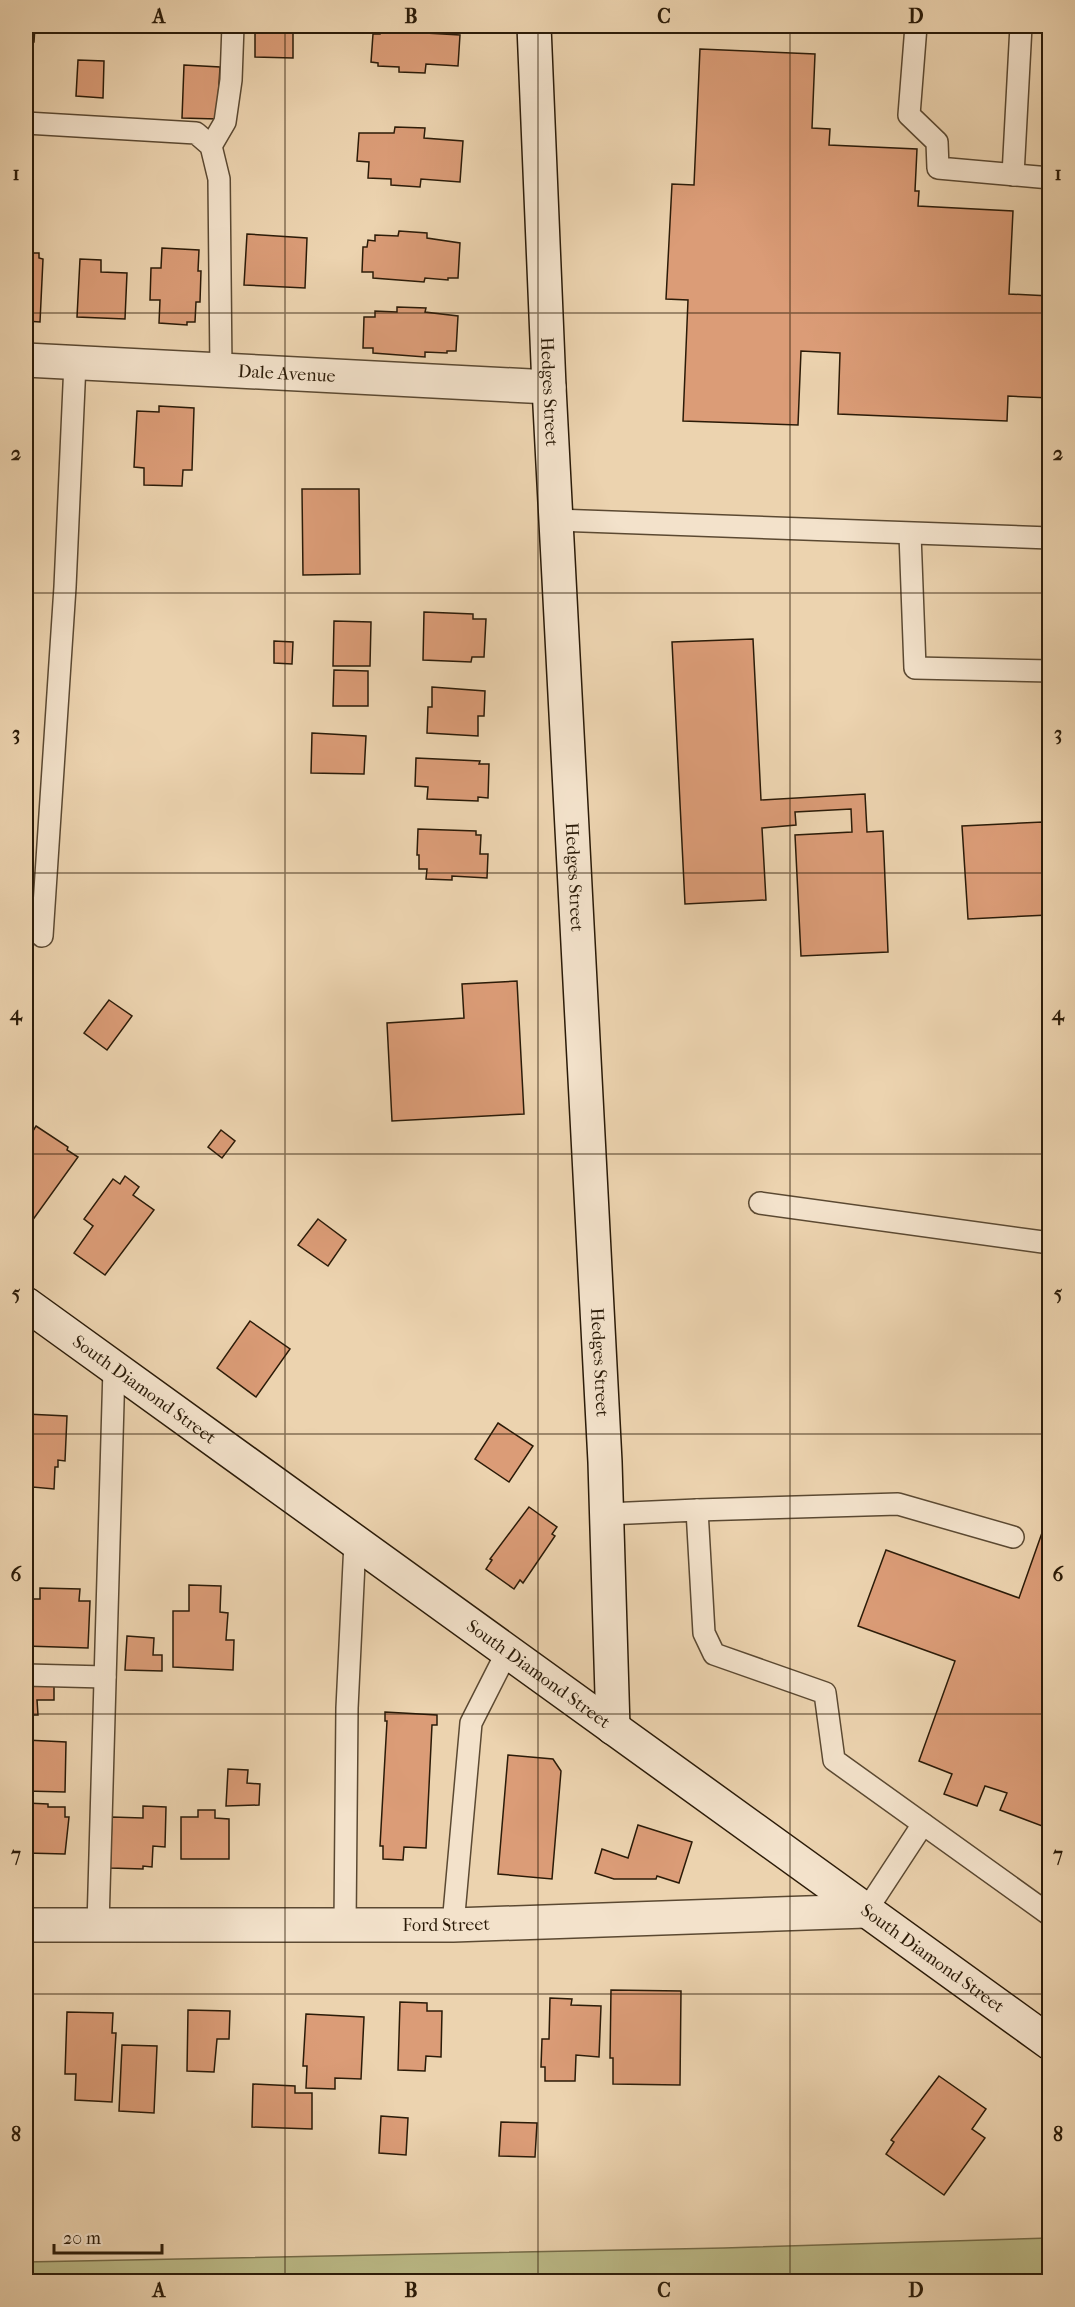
<svg xmlns="http://www.w3.org/2000/svg" width="1075" height="2307" font-family="'IM FELL French Canon',serif">
  <style>
    .green { fill: #bcbb88; stroke: #746b48; stroke-width: 1.5 }
    .building { fill: #db9c77; stroke: #2b1b08; stroke-width: 1.5 }
    .lines { fill: none; stroke-linecap: round; stroke-linejoin: round }
    .lane-casing { stroke: #5b4932; stroke-width: 24 }
    .street-casing { stroke: #5b4932; stroke-width: 36 }
    .secondary-casing { stroke: #2b1b08; stroke-width: 36 }
    .lane { stroke: #f3e2cb; stroke-width: 21 }
    .street { stroke: #f3e2cb; stroke-width: 33 }
    .secondary { stroke: #f3e2cb; stroke-width: 33 }
    .grid { fill: none; stroke: #2b1b08; stroke-width: 1.5; stroke-opacity: 0.55 }
    .labels { text-anchor: middle; dominant-baseline: central; stroke-width: 4.5; stroke-linejoin: round; paint-order: stroke }
    .street-label { font-size: 18px; fill: #2b1b08; stroke: #f3e2cb }
    .neatline { fill: none; stroke: #2b1b08; stroke-width: 2 }
    .grid-label { font-size: 20px; text-anchor: middle; font-weight: bold; fill: #2b1b08 }
  </style>
  <rect width="100%" height="100%" fill="#ecd3af"/>
  <filter id="stains"><feTurbulence type="fractalNoise" baseFrequency=".00333" numOctaves="4"/><feColorMatrix values="0 0 0 0 .2 0 0 0 0 .09 0 0 0 0 .02 0 0 0 .5 -.17"/></filter>
  <radialGradient id="worn" r=".72"><stop offset=".6" stop-color="#630" stop-opacity="0"/><stop offset="1" stop-color="#630" stop-opacity=".3"/></radialGradient>
  <polygon class="green" points="1049,2238 1049,2282 26,2281 26,2262 724,2248"/>
  <g class="building">
    <polygon points="26,26 35,26 34,42 26,42"/>
    <polygon points="255,26 293,26 293,58 255,57"/>
    <polygon points="399,26 427,28 426,33 460,35 458,66 426,64 425,73 399,72 399,67 378,66 378,63 371,62 373,34 380,34 380,31 399,31"/>
    <polygon points="700,49 815,54 812,128 830,129 829,145 917,149 915,191 919,191 918,206 1013,211 1009,294 1050,296 1050,398 1008,396 1007,421 838,414 840,353 801,351 798,425 683,421 688,300 666,299 672,184 694,185"/>
    <polygon points="78,60 104,61 103,98 76,96"/>
    <polygon points="184,65 220,67 217,119 182,118"/>
    <polygon points="395,127 425,128 424,138 463,141 460,182 421,179 420,187 391,185 391,179 368,178 369,162 357,161 359,133 394,133"/>
    <polygon points="399,231 427,233 427,238 460,243 458,278 448,278 448,280 425,278 424,282 373,278 373,272 362,272 363,247 367,247 368,240 375,241 375,235 398,236"/>
    <polygon points="247,234 307,238 305,288 244,285"/>
    <polygon points="162,248 199,250 198,271 201,271 200,302 196,302 195,322 187,322 187,325 159,323 160,300 150,300 151,268 161,268"/>
    <polygon points="26,253 39,253 39,258 43,259 40,322 26,321"/>
    <polygon points="80,259 101,260 101,272 127,273 125,319 77,317"/>
    <polygon points="397,307 426,308 425,312 458,316 456,351 447,351 447,353 425,352 425,357 373,353 373,348 363,348 364,317 375,317 375,311 397,312"/>
    <polygon points="159,406 194,408 192,470 183,470 182,486 144,485 144,468 134,467 137,411 159,412"/>
    <polygon points="302,489 359,489 360,574 303,575"/>
    <polygon points="424,612 473,614 473,619 486,619 484,657 472,657 471,662 423,660"/>
    <polygon points="334,621 371,622 370,666 333,666"/>
    <polygon points="753,639 761,800 865,794 867,832 883,831 888,952 801,956 795,835 852,832 851,809 795,812 796,825 762,828 766,900 685,904 672,642"/>
    <polygon points="274,641 293,642 292,664 274,663"/>
    <polygon points="334,670 368,671 368,706 333,706"/>
    <polygon points="432,687 485,691 484,716 478,716 478,736 427,733 428,707 432,707"/>
    <polygon points="312,733 366,736 364,774 311,773"/>
    <polygon points="416,758 480,761 479,764 489,764 488,798 478,797 478,801 427,799 428,787 415,786"/>
    <polygon points="1043,822 1048,915 968,919 962,826"/>
    <polygon points="418,829 476,831 476,835 481,835 480,854 488,854 487,878 452,876 452,880 426,879 427,869 419,869 419,855 417,855"/>
    <polygon points="517,981 524,1114 392,1121 387,1023 464,1018 462,984"/>
    <polygon points="109,1000 132,1016 107,1050 84,1033"/>
    <polygon points="36,1126 68,1147 67,1150 78,1157 32,1221 26,1217 26,1142"/>
    <polygon points="221,1130 235,1141 222,1158 208,1147"/>
    <polygon points="125,1176 139,1187 133,1195 154,1210 105,1275 74,1253 93,1226 84,1219 113,1179 120,1184"/>
    <polygon points="318,1219 346,1240 328,1266 298,1245"/>
    <polygon points="250,1321 290,1349 256,1397 217,1368"/>
    <polygon points="26,1414 67,1416 65,1461 58,1460 58,1467 55,1467 54,1489 33,1487 31,1554 26,1554"/>
    <polygon points="498,1423 533,1446 509,1482 475,1459"/>
    <polygon points="529,1507 557,1527 552,1534 555,1536 523,1583 520,1580 514,1589 486,1569 492,1560 490,1559"/>
    <polygon points="1049,1513 1050,1513 1050,1829 1000,1810 1007,1793 985,1786 977,1806 944,1794 952,1774 919,1761 955,1661 858,1626 886,1550 1019,1598"/>
    <polygon points="189,1585 221,1586 220,1612 228,1613 226,1640 234,1640 233,1670 173,1667 173,1611 189,1611"/>
    <polygon points="40,1588 80,1589 79,1601 90,1601 88,1648 26,1646 28,1599 40,1599"/>
    <polygon points="127,1636 154,1638 153,1655 162,1655 162,1671 125,1670"/>
    <polygon points="54,1685 54,1700 37,1700 38,1715 26,1715 26,1686"/>
    <polygon points="385,1712 437,1715 437,1725 432,1725 426,1848 404,1847 403,1860 383,1859 383,1846 380,1846 387,1721 385,1721"/>
    <polygon points="26,1740 66,1742 65,1792 26,1791"/>
    <polygon points="508,1755 553,1759 561,1771 552,1879 498,1874"/>
    <polygon points="228,1769 248,1770 247,1783 260,1784 259,1805 226,1806"/>
    <polygon points="26,1803 48,1804 48,1807 65,1807 65,1817 69,1817 65,1854 26,1853"/>
    <polygon points="143,1806 166,1807 165,1847 153,1846 152,1867 143,1866 143,1869 110,1868 112,1817 143,1818"/>
    <polygon points="198,1810 215,1810 215,1818 229,1819 229,1859 181,1859 181,1817 198,1817"/>
    <polygon points="638,1825 692,1842 679,1883 657,1876 656,1879 614,1879 595,1873 602,1849 628,1858"/>
    <polygon points="611,1990 681,1991 680,2085 613,2084 613,2058 610,2058"/>
    <polygon points="550,1998 572,1999 571,2005 601,2006 599,2057 576,2055 575,2081 545,2081 545,2067 541,2067 542,2039 549,2039"/>
    <polygon points="400,2002 427,2003 427,2011 442,2011 441,2057 426,2056 425,2071 398,2070"/>
    <polygon points="188,2010 230,2011 229,2039 217,2039 214,2072 187,2071"/>
    <polygon points="67,2012 113,2013 112,2033 116,2033 112,2102 75,2100 76,2074 65,2074"/>
    <polygon points="306,2014 364,2017 361,2079 335,2078 335,2089 306,2088 307,2066 303,2066"/>
    <polygon points="122,2045 157,2046 154,2113 119,2111"/>
    <polygon points="939,2076 986,2109 972,2129 985,2138 944,2195 886,2154 894,2142 891,2140"/>
    <polygon points="253,2084 295,2086 295,2093 312,2093 312,2129 252,2127"/>
    <polygon points="381,2116 408,2118 406,2155 379,2153"/>
    <polygon points="501,2122 537,2123 535,2157 499,2156"/>
  </g>
  <g class="lines">
    <g class="lane-casing">
      <g id="lane">
        <polyline points="916,26 909,115 937,142 938,168 1050,178"/>
        <polyline points="26,123 196,133 211,146 219,179 221,370"/>
        <polyline points="211,146 225,122 231,80 233,26"/>
        <polyline points="1013,175 1021,26"/>
        <polyline points="556,520 1050,538"/>
        <polyline points="910,534 915,668 1050,671"/>
        <polyline points="42,936 65,587 75,363"/>
        <polyline points="760,1203 1050,1243"/>
        <polyline points="697,1510 898,1504 1013,1537"/>
        <polyline points="607,1514 697,1510 704,1633 714,1654 825,1693 834,1760 1050,1915"/>
        <polyline points="26,1675 105,1677"/>
        <polyline points="866,1911 923,1824"/>
        <polyline points="98,1925 114,1368"/>
        <polyline points="345,1925 347,1708 355,1542"/>
        <polyline points="453,1925 471,1723 507,1652"/>
      </g>
    </g>
    <g class="street-casing">
      <g id="street">
        <path id="s1" d="M26 360 549 387"/>
        <path id="s2" d="M26 1925H453L866 1911"/>
      </g>
    </g>
    <g class="secondary-casing">
      <g id="secondary">
        <path id="s3" d="M534 26 549 387 605 1462 613 1728"/>
        <path id="s4" d="M26 1304 1050 2043"/>
      </g>
    </g>
    <use href="#lane" class="lane"/>
    <use href="#street" class="street"/>
    <use href="#secondary" class="secondary"/>
  </g>
  <path class="grid" d="M285 26V2282M538 26V2282M790 26V2282M26 313H1050M26 593H1050M26 873H1050M26 1154H1050M26 1434H1050M26 1714H1050M26 1994H1050"/>
  <g class="labels">
    <g class="street-label">
      <text stroke="none"><textPath href="#s1" startOffset="261">Dale Avenue</textPath></text>
      <text stroke="none"><textPath href="#s3" startOffset="366">Hedges Street</textPath></text>
      <text stroke="none"><textPath href="#s3" startOffset="852">Hedges Street</textPath></text>
      <text stroke="none"><textPath href="#s3" startOffset="1338">Hedges Street</textPath></text>
      <text stroke="none"><textPath href="#s4" startOffset="146">South Diamond Street</textPath></text>
      <text stroke="none"><textPath href="#s4" startOffset="632">South Diamond Street</textPath></text>
      <text stroke="none"><textPath href="#s2" startOffset="420">Ford Street</textPath></text>
      <text stroke="none"><textPath href="#s4" startOffset="1118">South Diamond Street</textPath></text>
    </g>
  </g>
  <rect width="1075" height="2307" fill="none" stroke="#ecd3af" stroke-width="66"/>
  <path d="M54 2244v9h108v-9" fill="none" stroke="#2b1b08" stroke-width="3"/>
  <text x="63" y="2244" font-size="18" fill="#2b1b08" stroke="#f3e2cb" stroke-width="4.5" paint-order="stroke">20 m</text>
  <rect x="33" y="33" width="1009" height="2241" class="neatline"/>
  <g class="grid-label">
    <text x="159" y="23">A</text>
    <text x="411" y="23">B</text>
    <text x="664" y="23">C</text>
    <text x="916" y="23">D</text>
    <text x="16" y="180">1</text>
    <text x="1058" y="180">1</text>
    <text x="16" y="460">2</text>
    <text x="1058" y="460">2</text>
    <text x="16" y="740">3</text>
    <text x="1058" y="740">3</text>
    <text x="16" y="1020">4</text>
    <text x="1058" y="1020">4</text>
    <text x="16" y="1300">5</text>
    <text x="1058" y="1300">5</text>
    <text x="16" y="1581">6</text>
    <text x="1058" y="1581">6</text>
    <text x="16" y="1861">7</text>
    <text x="1058" y="1861">7</text>
    <text x="16" y="2141">8</text>
    <text x="1058" y="2141">8</text>
    <text x="159" y="2297">A</text>
    <text x="411" y="2297">B</text>
    <text x="664" y="2297">C</text>
    <text x="916" y="2297">D</text>
  </g>
  <rect width="100%" height="100%" filter="url(#stains)"/>
  <rect width="100%" height="100%" fill="url(#worn)"/>
</svg>
